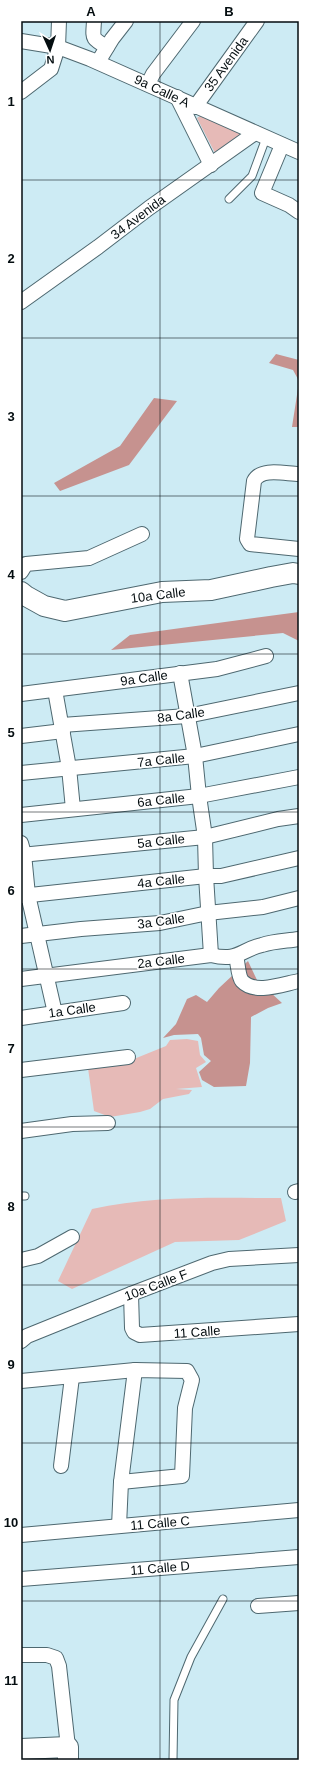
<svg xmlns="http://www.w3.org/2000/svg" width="320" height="1781" font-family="Helvetica,sans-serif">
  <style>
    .green { fill: #e6bab7 }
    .forest { fill: #c6928f }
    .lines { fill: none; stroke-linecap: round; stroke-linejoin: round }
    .lane-casing { stroke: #4e6870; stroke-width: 9 }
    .street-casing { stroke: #4e6870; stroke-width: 16 }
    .secondary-casing { stroke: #4e6870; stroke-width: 22 }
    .lane { stroke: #fff; stroke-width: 7 }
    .street { stroke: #fff; stroke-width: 14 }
    .secondary { stroke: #fff; stroke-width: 20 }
    .grid { fill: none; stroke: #040d10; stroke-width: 1; stroke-opacity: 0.55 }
    .labels { text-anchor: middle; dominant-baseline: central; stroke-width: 3.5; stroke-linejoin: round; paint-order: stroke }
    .street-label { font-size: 13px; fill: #040d10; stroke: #fff }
    .neatline { fill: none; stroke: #040d10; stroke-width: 1.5 }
    .grid-label { font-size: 13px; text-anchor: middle; font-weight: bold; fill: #040d10 }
  </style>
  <rect width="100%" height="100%" fill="#cdebf4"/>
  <g class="green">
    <polygon points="204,113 244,133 216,155 197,118"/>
    <polygon points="187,1039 198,1041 200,1055 206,1062 196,1068 202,1087 176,1089 192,1090 189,1094 163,1099 150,1109 140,1112 110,1117 94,1111 88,1068 124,1063 166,1046 170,1040"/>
    <path d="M281 1198 286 1221 239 1240 175 1242 72 1289 58 1281 92 1209C154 1195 218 1198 281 1198Z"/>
  </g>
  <g class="forest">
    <polygon points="276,354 299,360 299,381 293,370 269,363"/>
    <polygon points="299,382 299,427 292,427"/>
    <polygon points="154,398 177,401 129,465 60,491 54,483 120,446"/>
    <polygon points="299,612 299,641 283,633 111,650 130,635"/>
    <polygon points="248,961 257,980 282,1003 268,1008 251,1017 250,1063 246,1086 214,1087 202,1080 199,1072 211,1061 204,1055 201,1038 198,1034 174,1035 163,1038 176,1024 187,999 196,995 207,1002 219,988"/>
  </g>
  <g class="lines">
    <g class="lane-casing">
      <g id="lane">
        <polyline points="229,199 252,176 266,138"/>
        <polyline points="21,1196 25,1196"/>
        <polyline points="173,1760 174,1700 191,1657 223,1599"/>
      </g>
    </g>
    <g class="street-casing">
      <g id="street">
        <path d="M94 21C93 39 91 38 107 47"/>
        <polyline points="21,41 58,47 90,59 299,152"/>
        <polyline points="98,62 112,39 126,21"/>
        <polyline points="148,84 153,74 193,21"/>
        <polyline points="21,92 51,69 58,47 59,21"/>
        <polyline points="177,97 211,165"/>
        <polyline points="195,107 257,21"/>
        <polyline points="282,145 262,193 289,205 299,212"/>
        <polyline points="21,302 98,247 149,208 255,133"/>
        <path d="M299 474C286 474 261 467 254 481L247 539 250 544 299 549"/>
        <polyline points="21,572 26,564 89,558 142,534"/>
        <polyline points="180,673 195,756 199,796 205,837 206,876 211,955"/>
        <polyline points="55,690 69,768 73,809"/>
        <polyline points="21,694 217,669 266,656"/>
        <polyline points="62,725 187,716 299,693"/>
        <polyline points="21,736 63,731"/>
        <polyline points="21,773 195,756 299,734"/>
        <polyline points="21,815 199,796 299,777"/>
        <polyline points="21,843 24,854 28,895 55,1013"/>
        <polyline points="21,855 205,837 278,819 299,816"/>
        <polyline points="21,896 206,876 221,876 299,858"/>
        <polyline points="21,936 81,929 160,923 208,913 263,907 299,898"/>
        <path d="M236 956C238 963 238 976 242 981 255 995 283 984 299 981"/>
        <path d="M21 979 211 955C238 962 240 950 262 945 274 941 287 941 299 939"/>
        <polyline points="21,1018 123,1003"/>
        <polyline points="21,1070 128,1057"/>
        <polyline points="21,1131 72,1124 108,1123"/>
        <polyline points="295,1192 299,1191"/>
        <polyline points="21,1260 38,1256 72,1237"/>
        <polyline points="131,1294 132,1328 134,1332 140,1335 299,1324"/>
        <polyline points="21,1341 27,1336 131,1294 212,1263 229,1259 299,1255"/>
        <polyline points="21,1381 135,1370 187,1371 192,1380 185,1408 182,1476 121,1482"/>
        <polyline points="61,1466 72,1377"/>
        <polyline points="119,1526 121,1482 135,1370"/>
        <polyline points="21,1535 299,1510"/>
        <polyline points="21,1579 299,1557"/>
        <polyline points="258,1606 299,1603"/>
        <polyline points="21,1655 47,1655 56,1658 59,1666 68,1747"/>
      </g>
    </g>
    <g class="secondary-casing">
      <g id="secondary">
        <polyline points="21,592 26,596 44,606 65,611 162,592 211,590 271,577 293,573 299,574"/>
        <polyline points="21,1749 68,1747 68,1760"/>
      </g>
    </g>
    <use href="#lane" class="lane"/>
    <use href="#street" class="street"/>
    <use href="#secondary" class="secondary"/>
  </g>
  <path class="grid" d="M160 21V1760M21 180H299M21 338H299M21 496H299M21 654H299M21 812H299M21 969H299M21 1127H299M21 1285H299M21 1443H299M21 1601H299"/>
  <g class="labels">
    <g class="street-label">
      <text transform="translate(226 64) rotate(-54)">35 Avenida</text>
      <text transform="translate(162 91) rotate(25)">9a Calle A</text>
      <text transform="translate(138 217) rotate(-37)">34 Avenida</text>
      <text transform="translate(158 595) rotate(-7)">10a Calle</text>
      <text transform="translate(144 678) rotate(-8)">9a Calle</text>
      <text transform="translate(181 715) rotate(-8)">8a Calle</text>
      <text transform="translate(161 760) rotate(-6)">7a Calle</text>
      <text transform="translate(161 800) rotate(-6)">6a Calle</text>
      <text transform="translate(161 841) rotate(-6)">5a Calle</text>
      <text transform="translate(161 881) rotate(-6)">4a Calle</text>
      <text transform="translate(161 921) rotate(-8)">3a Calle</text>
      <text transform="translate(161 961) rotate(-7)">2a Calle</text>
      <text transform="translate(72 1010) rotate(-8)">1a Calle</text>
      <text transform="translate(156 1285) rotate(-21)">10a Calle F</text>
      <text transform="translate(197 1332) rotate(-4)">11 Calle</text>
      <text transform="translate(160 1523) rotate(-5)">11 Calle C</text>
      <text transform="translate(160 1568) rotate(-5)">11 Calle D</text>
    </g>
  </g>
  <rect width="320" height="1781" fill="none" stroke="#ffffff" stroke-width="44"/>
  <g transform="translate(50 50) rotate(177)" stroke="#ffffff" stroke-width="3" paint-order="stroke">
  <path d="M0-3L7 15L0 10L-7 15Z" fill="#040d10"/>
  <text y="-6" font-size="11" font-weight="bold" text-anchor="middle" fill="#040d10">N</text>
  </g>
  <rect x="22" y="22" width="276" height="1737" class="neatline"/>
  <g class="grid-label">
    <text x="91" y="16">A</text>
    <text x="229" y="16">B</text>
    <text x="11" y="106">1</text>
    <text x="11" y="263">2</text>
    <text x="11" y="421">3</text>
    <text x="11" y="579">4</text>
    <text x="11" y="737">5</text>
    <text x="11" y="895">6</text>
    <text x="11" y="1053">7</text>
    <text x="11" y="1211">8</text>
    <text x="11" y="1369">9</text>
    <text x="11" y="1527">10</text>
    <text x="11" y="1685">11</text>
  </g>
</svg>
